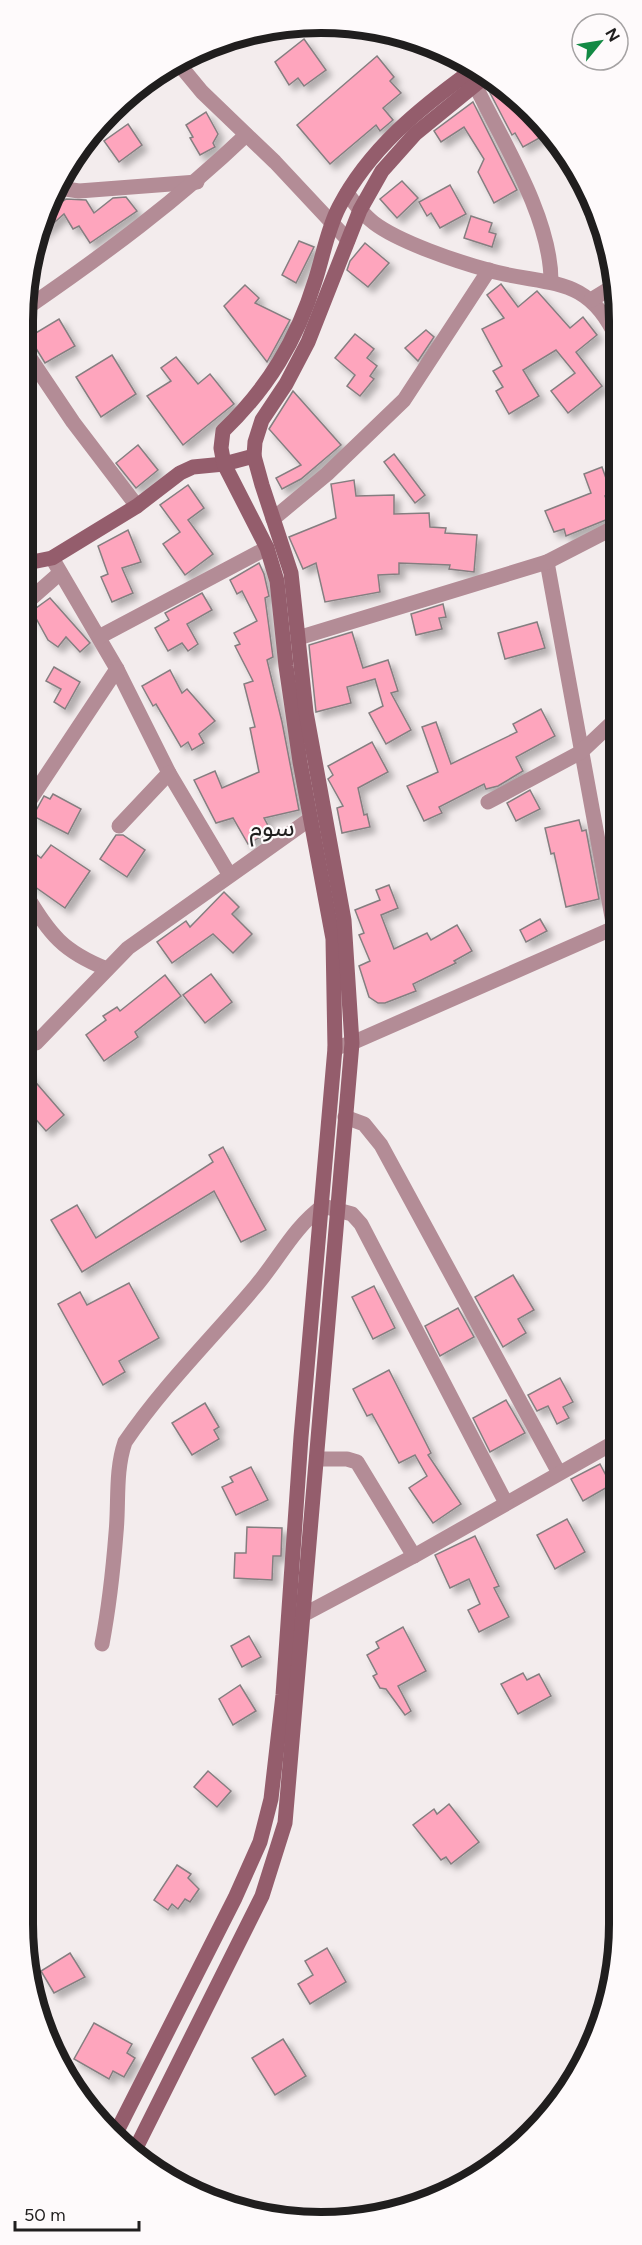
<svg xmlns="http://www.w3.org/2000/svg" width="642" height="2245" font-family="Figtree,'Noto Sans Arabic',sans-serif">
  <style>
    .building { fill: #fea5bd; stroke: #857e80; stroke-width: 1.5; filter: url(#shadow) }
    .lines { fill: none; stroke-linecap: round; stroke-linejoin: round }
    .street { stroke: #b38c96; stroke-width: 15 }
    .secondary { stroke: #945d6c; stroke-width: 15 }
    .labels { text-anchor: middle; dominant-baseline: central; stroke-width: 4.5; stroke-linejoin: round; paint-order: stroke }
    .quarter-label { font-size: 26px; fill: #201e1e; stroke: #fefafb }
    .rim { fill: none; stroke: #201e1e; stroke-width: 8 }
  </style>
  <defs>
    <filter id="shadow"><feDropShadow dx="5.5" dy="5.5" stdDeviation="3" flood-color="#0004"/></filter>
  </defs>
  <rect width="100%" height="100%" fill="#f3eced"/>
  <g class="building">
    <polygon points="304,39 326,70 304,86 298,78 289,85 275,62"/>
    <polygon points="377,56 394,77 390,81 401,93 383,108 393,120 380,131 376,125 330,164 297,125"/>
    <polygon points="496,83 534,115 545,135 523,147 515,133 512,135 488,89"/>
    <polygon points="473,102 517,190 494,203 478,172 484,159 464,127 441,142 434,131"/>
    <polygon points="206,112 218,134 213,143 215,147 200,155 190,138 193,137 186,125"/>
    <polygon points="128,124 142,145 119,162 104,141"/>
    <polygon points="402,181 418,198 397,218 380,199"/>
    <polygon points="450,185 466,214 440,228 431,213 427,216 419,202"/>
    <polygon points="126,197 137,211 90,243 79,226 73,229 64,214 39,236 51,208 66,199 86,200 94,213 113,198"/>
    <polygon points="471,216 492,223 489,232 496,234 492,247 464,238"/>
    <polygon points="299,241 314,247 296,283 282,275"/>
    <polygon points="365,243 389,263 368,287 347,270 350,261"/>
    <polygon points="501,284 518,307 537,291 570,328 583,317 597,335 576,352 602,386 568,413 551,391 575,373 556,350 523,370 539,396 509,414 496,391 503,387 493,371 502,366 482,329 504,318 487,295"/>
    <polygon points="245,285 259,298 255,303 290,320 267,362 224,306"/>
    <polygon points="59,319 75,346 45,363 29,337"/>
    <polygon points="426,330 434,337 418,361 405,348"/>
    <polygon points="355,334 374,349 367,358 377,366 370,376 374,379 360,396 347,386 355,375 335,358"/>
    <polygon points="112,355 136,394 101,417 76,377"/>
    <polygon points="176,357 198,384 210,374 234,404 183,445 147,396 171,381 161,368"/>
    <polygon points="293,391 341,445 301,479 282,489 276,478 301,465 269,429"/>
    <polygon points="138,445 158,470 136,488 116,463"/>
    <polygon points="394,454 425,495 415,503 384,462"/>
    <polygon points="602,467 607,481 617,478 617,491 605,496 613,517 566,536 564,529 554,532 545,511 591,493 584,474"/>
    <polygon points="354,480 356,496 394,495 394,514 429,513 430,527 446,528 445,533 477,535 474,572 449,569 450,565 399,563 399,574 378,575 380,592 325,602 316,563 303,569 289,537 336,518 331,484"/>
    <polygon points="188,485 204,508 188,520 213,554 185,575 163,544 180,532 160,505"/>
    <polygon points="128,530 141,562 122,568 133,593 112,602 101,577 108,574 98,546"/>
    <polygon points="259,563 264,574 269,596 265,598 273,657 267,660 282,722 299,810 264,818 271,831 248,844 233,818 216,823 194,780 215,771 222,788 259,772 250,728 255,727 244,684 253,681 235,646 240,644 234,633 257,621 242,591 237,594 230,580"/>
    <polygon points="202,593 212,610 187,624 198,644 188,651 182,643 168,651 155,628 169,620 165,613"/>
    <polygon points="50,598 90,643 80,652 66,637 58,647 48,640 32,611"/>
    <polygon points="443,604 446,617 439,618 442,629 416,635 411,614"/>
    <polygon points="537,622 545,648 505,659 498,633"/>
    <polygon points="352,632 363,668 388,660 398,691 391,693 411,730 386,744 369,713 383,706 375,679 347,687 351,703 316,712 309,645"/>
    <polygon points="54,667 80,682 65,709 54,702 61,689 46,681"/>
    <polygon points="170,670 182,693 187,689 215,721 199,734 204,743 192,750 188,742 181,747 156,704 153,706 142,686"/>
    <polygon points="541,709 555,736 516,757 523,771 498,786 486,789 484,784 439,807 442,813 424,821 407,786 438,772 422,727 436,722 451,764 517,732 513,724"/>
    <polygon points="372,742 388,772 358,788 364,815 367,814 370,827 342,833 337,808 343,806 328,779 333,775 328,766"/>
    <polygon points="530,790 540,809 516,821 507,803"/>
    <polygon points="53,794 81,809 68,834 33,816 44,796 50,799"/>
    <polygon points="579,820 582,831 586,830 599,899 566,907 554,853 551,854 545,828"/>
    <polygon points="116,835 123,835 145,850 127,877 100,859"/>
    <polygon points="51,845 90,871 65,908 31,884 34,879 26,874 26,863 33,852 41,858"/>
    <polygon points="389,885 398,908 381,915 394,949 427,933 431,940 457,925 472,951 454,961 456,963 413,984 416,991 385,1003 378,1003 369,997 359,966 370,961 359,935 364,933 355,910 380,900 376,890"/>
    <polygon points="224,892 239,907 232,914 252,934 233,953 213,934 172,963 157,942 186,921 190,927"/>
    <polygon points="540,919 547,931 526,942 520,930"/>
    <polygon points="211,974 232,1002 205,1023 183,995"/>
    <polygon points="165,975 181,996 135,1032 138,1037 104,1061 86,1035 106,1020 103,1016 117,1007 120,1011"/>
    <polygon points="25,1070 64,1115 46,1131 25,1107"/>
    <polygon points="223,1147 266,1230 241,1242 214,1191 82,1272 51,1220 77,1205 96,1238 213,1162 209,1155"/>
    <polygon points="513,1275 534,1310 518,1319 526,1333 503,1347 475,1297"/>
    <polygon points="129,1283 159,1338 119,1361 125,1372 103,1385 58,1304 80,1292 87,1305"/>
    <polygon points="374,1286 395,1328 373,1339 352,1297"/>
    <polygon points="458,1308 474,1337 440,1356 425,1326"/>
    <polygon points="389,1370 431,1453 428,1455 461,1504 433,1523 409,1488 427,1476 415,1455 399,1463 372,1414 367,1416 353,1389"/>
    <polygon points="560,1378 573,1402 563,1407 569,1418 557,1424 548,1406 537,1411 528,1395"/>
    <polygon points="506,1400 525,1433 490,1452 473,1418"/>
    <polygon points="205,1403 219,1427 214,1430 219,1439 192,1455 172,1423"/>
    <polygon points="600,1464 611,1485 583,1501 571,1479"/>
    <polygon points="251,1467 268,1500 236,1515 222,1487 233,1482 230,1477"/>
    <polygon points="567,1519 585,1552 555,1569 537,1535"/>
    <polygon points="247,1527 282,1528 281,1556 273,1556 272,1580 234,1578 235,1553 246,1553"/>
    <polygon points="475,1536 499,1586 494,1588 509,1617 479,1632 468,1610 480,1604 469,1579 450,1588 435,1555"/>
    <polygon points="403,1627 426,1671 398,1686 411,1711 405,1715 386,1689 380,1688 373,1676 377,1674 367,1655 379,1648 376,1642"/>
    <polygon points="249,1636 261,1657 242,1667 231,1646"/>
    <polygon points="523,1673 527,1680 539,1674 551,1696 518,1714 501,1684"/>
    <polygon points="240,1685 256,1711 233,1725 219,1699"/>
    <polygon points="208,1771 231,1791 217,1807 194,1787"/>
    <polygon points="449,1804 479,1842 451,1864 446,1857 441,1860 413,1825 434,1809 437,1814"/>
    <polygon points="177,1865 191,1874 188,1878 199,1889 190,1902 185,1899 178,1909 172,1904 168,1910 154,1900"/>
    <polygon points="327,1948 346,1982 310,2004 298,1984 313,1975 305,1961"/>
    <polygon points="70,1953 85,1977 54,1993 41,1971"/>
    <polygon points="94,2023 132,2044 127,2053 135,2058 124,2077 113,2071 109,2079 74,2059"/>
    <polygon points="283,2039 306,2076 275,2095 252,2058"/>
  </g>
  <g class="lines">
    <g class="street">
      <path d="M470 62 475 85C503 142 551 218 551 281"/>
      <polyline points="178,63 202,92 275,162 348,240"/>
      <polyline points="59,188 79,191 197,182"/>
      <path d="M347 193C355 204 363 215 374 223 399 242 458 262 488 270 546 287 587 272 617 339"/>
      <polyline points="591,300 617,284"/>
      <path d="M28 307C105 254 178 200 246 135"/>
      <polyline points="28,355 73,422 137,506"/>
      <polyline points="273,519 327,474 404,400 489,270"/>
      <polyline points="52,558 117,669 169,773 229,874"/>
      <polyline points="547,562 614,928"/>
      <polyline points="27,602 60,573"/>
      <polyline points="99,637 267,548"/>
      <polyline points="298,638 547,562 617,526"/>
      <polyline points="488,802 581,752 616,719"/>
      <polyline points="26,806 117,669"/>
      <polyline points="119,826 169,773"/>
      <path d="M26 895C51 935 62 951 107 969"/>
      <polyline points="36,1043 128,948 310,819"/>
      <polyline points="335,1048 352,1043 616,927"/>
      <polyline points="345,1117 364,1124 381,1145 559,1473"/>
      <polyline points="317,1459 347,1459 357,1462 414,1556"/>
      <polyline points="303,1615 414,1556 615,1442"/>
      <path d="M102 1644C109 1607 113 1571 116 1533 119 1503 115 1471 125 1442 163 1386 212 1338 255 1287 279 1259 293 1228 323 1206L352 1214 361 1224 506 1503"/>
    </g>
    <g class="secondary">
      <polyline points="27,563 52,558 137,506 180,473 193,467 224,464 254,456"/>
      <path d="M115 2135 235 1898 260 1842 271 1799 283 1695 301 1437 335 1048 333 939 300 762 286 666 277 581 267 548 224 464 221 448 223 431C268 388 297 340 315 281 323 257 327 230 339 207 369 149 420 108 471 71L478 69"/>
      <polyline points="135,2150 262,1896 285,1823 352,1043 344,920 306,712 291,573 262,485 254,456 255,442 262,420 286,384 308,342 360,210 382,171 415,134 486,76"/>
    </g>
  </g>
  <g class="labels">
    <g class="quarter-label">
      <text x="272" y="827">سوم</text>
    </g>
  </g>
  <path d="M0 0H642V2245H0ZM321 33H321A288 288 0 0 1 609 321V1924A288 288 0 0 1 321 2212H321A288 288 0 0 1 33 1924V321A288 288 0 0 1 321 33Z" fill="#fefafb" fill-rule="evenodd"/>
  <path class="rim" d="M321 33H321A288 288 0 0 1 609 321V1924A288 288 0 0 1 321 2212H321A288 288 0 0 1 33 1924V321A288 288 0 0 1 321 33Z"/>
  <g transform="translate(600 42) rotate(60)"><circle r="28" fill="#fefafb" stroke="#a5a2a3" stroke-width="1.5"/>
  <path d="M0-4.5L10 22L0 15L-10 22Z" fill="#138a44"/>
  <text y="-9" font-size="16" font-weight="bold" text-anchor="middle" fill="#201e1e">N</text>
  </g>
  <path d="M15 2221v9h124v-9" fill="none" stroke="#201e1e" stroke-width="3"/>
  <text x="24" y="2221" font-size="18" fill="#201e1e" stroke="#fefafb" stroke-width="4.5" paint-order="stroke">50 m</text>
</svg>
